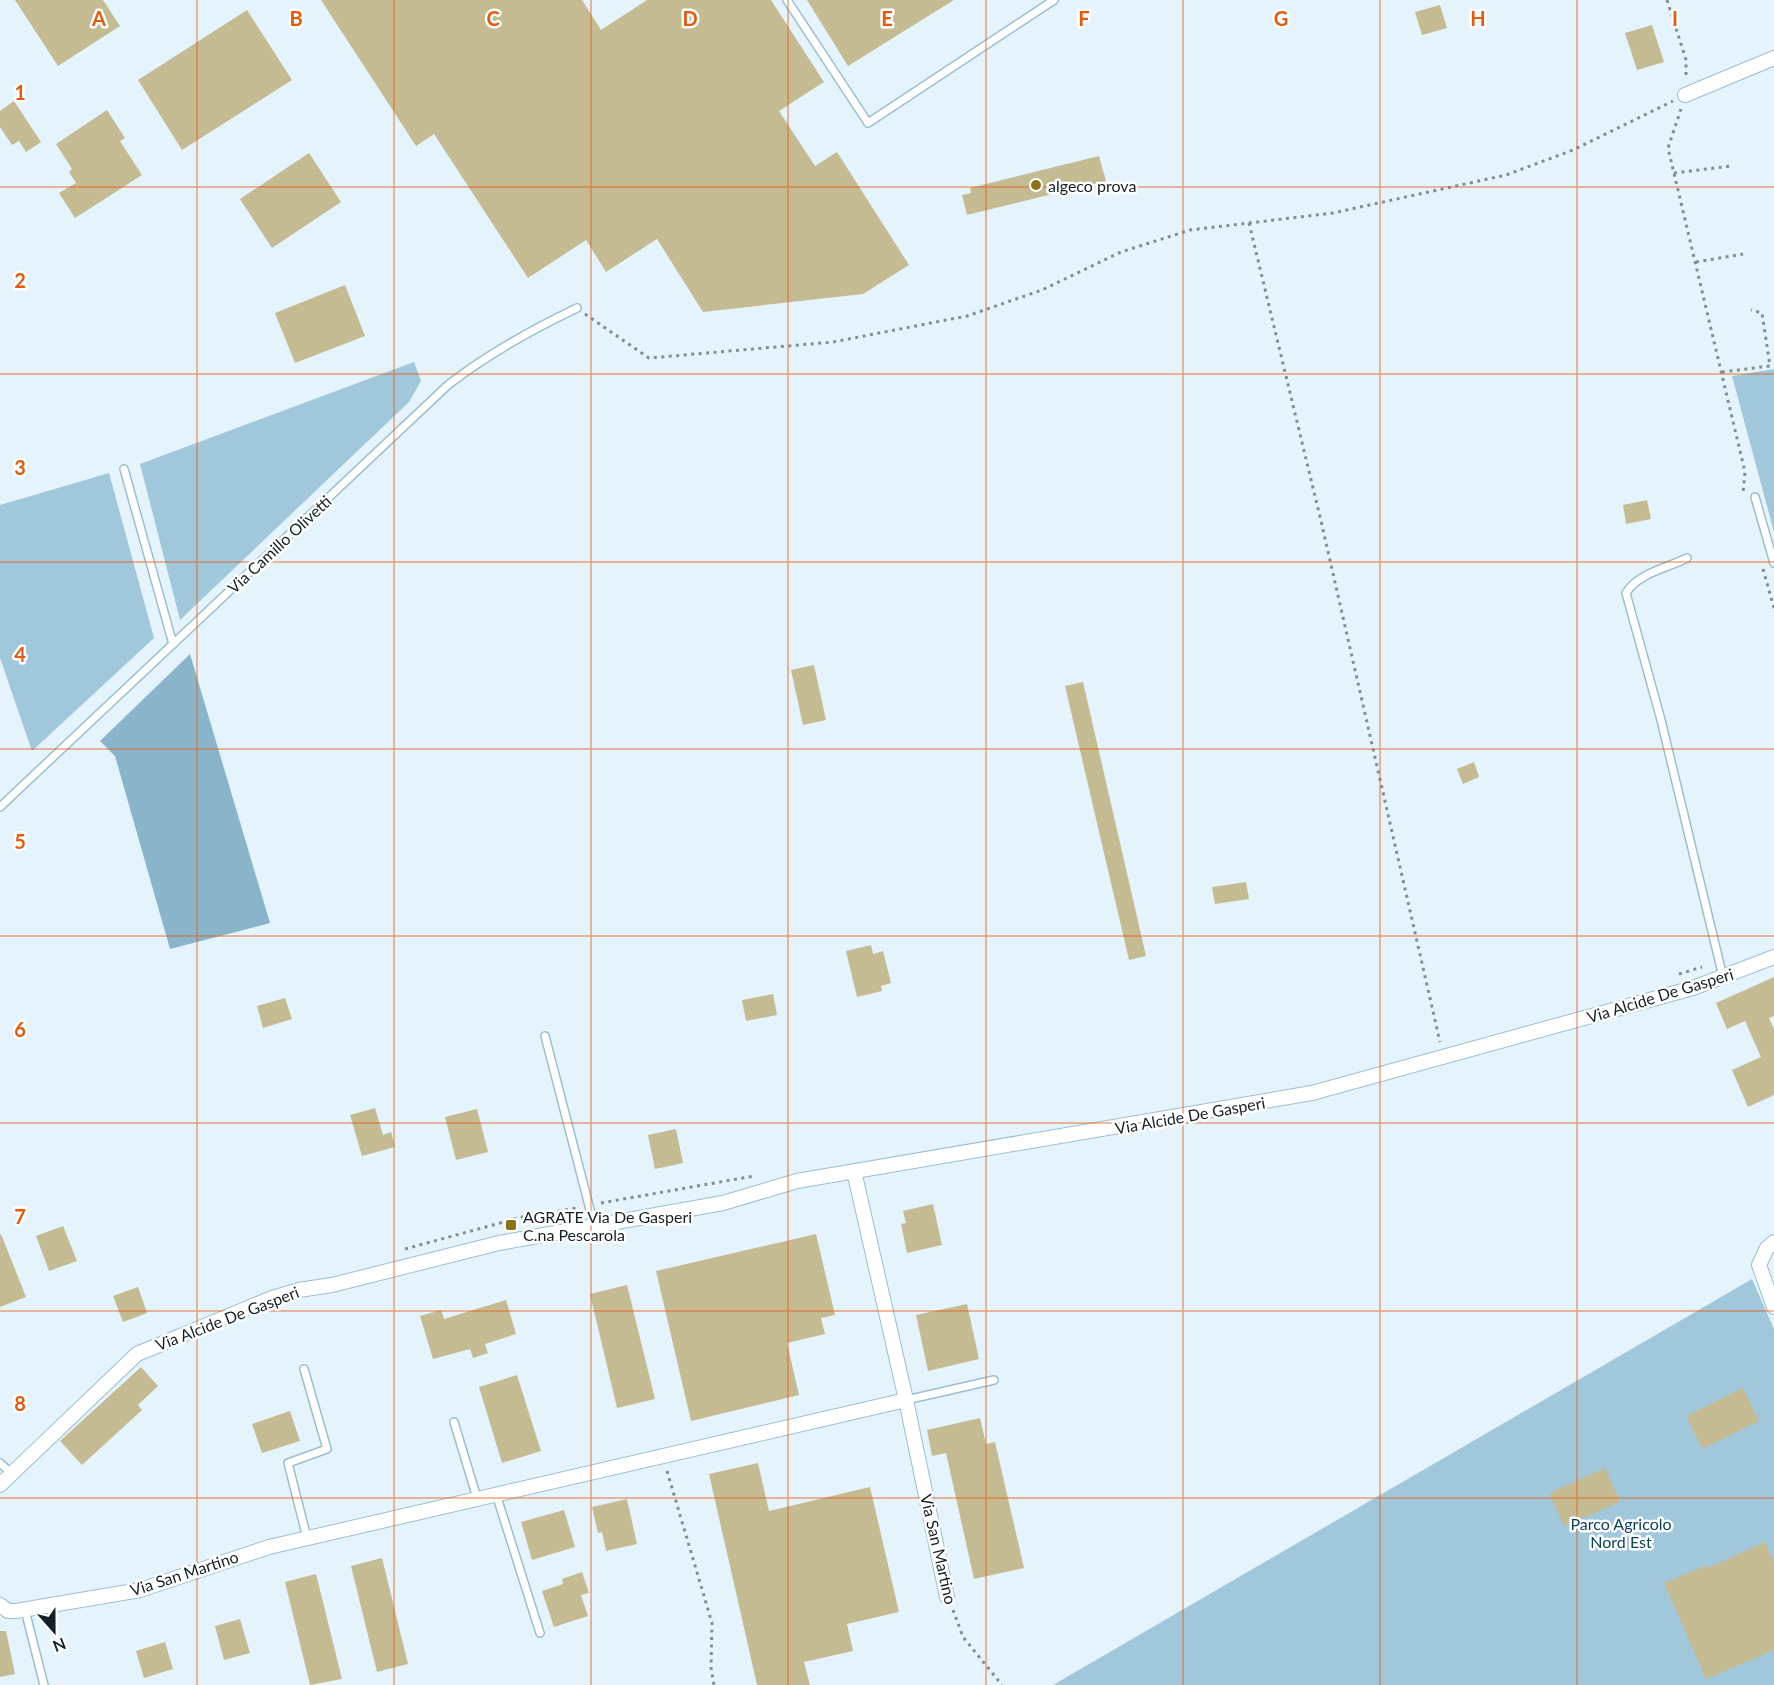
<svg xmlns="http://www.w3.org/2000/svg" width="1774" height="1685" font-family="Lato,sans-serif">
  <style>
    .green { fill: #a1c7da }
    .forest { fill: #89b4ca }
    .building { fill: #c5bb92 }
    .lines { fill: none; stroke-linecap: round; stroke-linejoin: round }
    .service-casing { stroke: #9abfd1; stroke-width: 10 }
    .minor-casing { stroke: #9abfd1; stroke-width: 16 }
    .path { stroke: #808f96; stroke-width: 3; stroke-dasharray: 3 4.5; stroke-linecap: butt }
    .service { stroke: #fff; stroke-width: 7 }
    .minor { stroke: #fff; stroke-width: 14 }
    .grid { fill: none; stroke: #e8590c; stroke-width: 1.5; stroke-opacity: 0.55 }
    .poi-dot { fill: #897417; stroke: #fff; stroke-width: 2 }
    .labels { text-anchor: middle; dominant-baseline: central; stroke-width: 5; stroke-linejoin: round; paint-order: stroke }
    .poi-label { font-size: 16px; fill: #122027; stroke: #fff; text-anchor: start }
    .street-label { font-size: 16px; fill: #122027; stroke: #fff }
    .park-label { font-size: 16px; fill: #08445b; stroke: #fff }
    .grid-label { font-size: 20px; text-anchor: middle; font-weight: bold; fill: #e8590c; stroke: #fff; stroke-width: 5; stroke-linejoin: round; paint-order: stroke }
  </style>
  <rect width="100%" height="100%" fill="#e5f4fc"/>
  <g class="green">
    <polygon points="414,362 421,381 409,402 180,620 140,464"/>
    <polygon points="1774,369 1774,532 1732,376"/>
    <polygon points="109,473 154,638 32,751 0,658 0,505"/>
    <polygon points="1752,1279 1774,1329 1774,1685 1053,1685"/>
  </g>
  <polygon class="forest" points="190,654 270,923 170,949 115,756 100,741"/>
  <g class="building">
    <polygon points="15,0 103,0 120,26 58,66"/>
    <polygon points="321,0 582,0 601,30 647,0 771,0 824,82 779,111 815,166 837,152 909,265 863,294 703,312 657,239 606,272 586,240 528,278 434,134 416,146"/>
    <polygon points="807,0 954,0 848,66"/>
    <polygon points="1440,5 1447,28 1422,35 1415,12"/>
    <polygon points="247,10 292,80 182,150 138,80"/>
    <polygon points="1652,25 1664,62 1637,70 1625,33"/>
    <polygon points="14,101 41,142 26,152 19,141 12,145 0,127 0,111"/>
    <polygon points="107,110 125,138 120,141 142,175 75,218 59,193 76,183 69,172 72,169 56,144"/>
    <polygon points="309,153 341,202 272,248 240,199"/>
    <polygon points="1099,156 1106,181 967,215 962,195 971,193 970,188"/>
    <polygon points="345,285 365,336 295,363 275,313"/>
    <polygon points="1647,500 1651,519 1626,524 1623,505"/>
    <polygon points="814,665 826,720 803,725 791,670"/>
    <polygon points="1083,682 1146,956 1129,960 1065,686"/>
    <polygon points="1474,762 1479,777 1463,784 1457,769"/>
    <polygon points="1246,882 1249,899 1215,904 1212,887"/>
    <polygon points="871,945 873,954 883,951 891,983 881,986 882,991 857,997 846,951"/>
    <polygon points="1774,977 1774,1016 1769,1018 1774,1029 1774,1095 1748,1107 1732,1070 1761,1057 1745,1021 1727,1029 1716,1003"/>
    <polygon points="773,994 777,1015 746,1021 742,1000"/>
    <polygon points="285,998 292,1019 263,1028 257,1006"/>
    <polygon points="375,1108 383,1135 391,1132 395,1147 362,1156 350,1115"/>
    <polygon points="477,1109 488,1152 456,1160 445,1117"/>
    <polygon points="676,1129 683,1163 655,1169 648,1135"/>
    <polygon points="933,1204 942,1245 907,1253 901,1224 906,1223 903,1211"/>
    <polygon points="63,1226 77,1261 49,1271 36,1236"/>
    <polygon points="1,1234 26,1297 0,1307 0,1235"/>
    <polygon points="816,1234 835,1315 821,1318 825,1334 787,1343 799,1395 691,1421 656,1271"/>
    <polygon points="627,1285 655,1399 617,1408 590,1294"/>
    <polygon points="138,1287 147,1313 123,1322 113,1296"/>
    <polygon points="506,1300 516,1334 485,1344 488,1353 473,1358 470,1349 433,1359 420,1316 441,1310 444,1319"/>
    <polygon points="967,1304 979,1359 928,1371 916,1315"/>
    <polygon points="141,1367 158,1386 138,1405 142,1410 82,1465 60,1441"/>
    <polygon points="517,1375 541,1451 502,1463 479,1387"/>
    <polygon points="1743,1388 1759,1421 1702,1449 1686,1416"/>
    <polygon points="290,1411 300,1441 262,1453 252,1424"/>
    <polygon points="980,1418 986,1444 995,1442 1024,1568 974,1579 946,1453 932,1456 927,1430"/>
    <polygon points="758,1463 769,1511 870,1487 899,1612 847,1624 853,1651 804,1662 810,1685 757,1685 709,1474"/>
    <polygon points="1605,1468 1620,1502 1564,1526 1549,1493"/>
    <polygon points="627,1499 637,1544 606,1551 602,1532 598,1533 592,1507"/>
    <polygon points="564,1510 575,1547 532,1560 521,1522"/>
    <polygon points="1765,1542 1774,1562 1774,1650 1706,1679 1664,1583 1707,1565 1708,1568"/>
    <polygon points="382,1558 408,1664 377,1672 351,1566"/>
    <polygon points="582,1572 589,1593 581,1595 588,1616 554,1627 542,1591 563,1584 562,1579"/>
    <polygon points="316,1574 342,1679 310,1685 285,1582"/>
    <polygon points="240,1619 250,1653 224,1660 215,1626"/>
    <polygon points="0,1631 6,1631 15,1674 0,1677"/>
    <polygon points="165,1642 173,1669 144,1678 136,1651"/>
  </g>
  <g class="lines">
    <g class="service-casing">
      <g id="service">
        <polyline points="787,0 868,123 1054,0"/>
        <polyline points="124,469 173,644"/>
        <polyline points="1755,497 1774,563"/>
        <path d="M1687 558C1667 568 1638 573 1626 593L1661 720 1723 977"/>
        <path d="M0 807 448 385C489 353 531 330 577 308"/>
        <polyline points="545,1036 594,1225"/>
        <polyline points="304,1369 327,1449 288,1463 307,1538"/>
        <polyline points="906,1400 994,1380"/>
        <polyline points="454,1422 477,1498"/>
        <polyline points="0,1463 12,1474"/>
        <polyline points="496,1494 540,1633"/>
        <polyline points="25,1610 44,1685"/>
      </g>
    </g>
    <g class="minor-casing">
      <g id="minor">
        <polyline points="1685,95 1774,58"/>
        <polyline points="854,1171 906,1400 947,1597"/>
        <polyline points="1774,1242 1767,1248 1759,1265 1774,1307"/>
        <polyline points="0,1485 137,1354 272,1298 299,1290 332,1285 499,1243 723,1203 797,1181 1312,1093 1693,988 1774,957"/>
        <polyline points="0,1605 8,1611 16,1611 140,1590 269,1547 906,1400"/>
      </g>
    </g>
    <g class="path">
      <polyline points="1667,0 1686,60 1686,79"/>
      <polyline points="1681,109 1668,148 1745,472 1743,493"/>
      <polyline points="1674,173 1731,166"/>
      <polyline points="1249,223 1321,521 1440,1042"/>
      <polyline points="1696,262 1743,254"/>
      <polyline points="585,314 649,358 833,342 967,316 1042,290 1121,252 1190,230 1333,213 1506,175 1573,150 1673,101"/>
      <polyline points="1722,372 1770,366 1762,313 1751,310"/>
      <polyline points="1763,569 1774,608"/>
      <polyline points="1679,974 1702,967"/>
      <polyline points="601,1203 754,1176"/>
      <polyline points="405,1249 522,1217 577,1208"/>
      <polyline points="667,1471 712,1623 711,1668 714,1685"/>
      <polyline points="953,1610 963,1637 1002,1685"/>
    </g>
    <use href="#service" class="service"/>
    <use href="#minor" class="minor"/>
  </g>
  <path class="grid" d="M197 0V1685M394 0V1685M591 0V1685M788 0V1685M986 0V1685M1183 0V1685M1380 0V1685M1577 0V1685M0 187H1774M0 374H1774M0 562H1774M0 749H1774M0 936H1774M0 1123H1774M0 1311H1774M0 1498H1774"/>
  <g class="poi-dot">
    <circle cx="1036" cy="185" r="6"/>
    <rect x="505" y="1219" width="12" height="12" rx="3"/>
  </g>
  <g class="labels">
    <g class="poi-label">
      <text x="1048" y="185">algeco prova</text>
      <text x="523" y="1216">AGRATE Via De Gasperi<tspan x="523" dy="18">C.na Pescarola</tspan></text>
    </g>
    <g class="street-label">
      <text transform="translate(279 544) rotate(-43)">Via Camillo Olivetti</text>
      <text transform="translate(1660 995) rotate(-17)">Via Alcide De Gasperi</text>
      <text transform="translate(1190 1115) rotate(-10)">Via Alcide De Gasperi</text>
      <text transform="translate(227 1318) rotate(-21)">Via Alcide De Gasperi</text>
      <text transform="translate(939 1549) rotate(77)">Via San Martino</text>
      <text transform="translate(184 1573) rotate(-18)">Via San Martino</text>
    </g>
    <g class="park-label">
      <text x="1621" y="1523">Parco Agricolo<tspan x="1621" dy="18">Nord Est</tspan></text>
    </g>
  </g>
  <g class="grid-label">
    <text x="99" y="26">A</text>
    <text x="296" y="26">B</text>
    <text x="493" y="26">C</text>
    <text x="690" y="26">D</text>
    <text x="887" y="26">E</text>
    <text x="1084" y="26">F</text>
    <text x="1281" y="26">G</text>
    <text x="1478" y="26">H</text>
    <text x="1675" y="26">I</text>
    <text x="20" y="100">1</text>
    <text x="20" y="288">2</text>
    <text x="20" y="475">3</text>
    <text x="20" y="662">4</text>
    <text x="20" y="849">5</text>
    <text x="20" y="1037">6</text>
    <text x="20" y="1224">7</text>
    <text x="20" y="1411">8</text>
  </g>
  <g transform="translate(54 1631) rotate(159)" stroke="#ffffff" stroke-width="4.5" paint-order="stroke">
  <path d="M0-4.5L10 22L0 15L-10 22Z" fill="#122027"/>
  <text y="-9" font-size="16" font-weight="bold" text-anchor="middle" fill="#122027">N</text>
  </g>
</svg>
